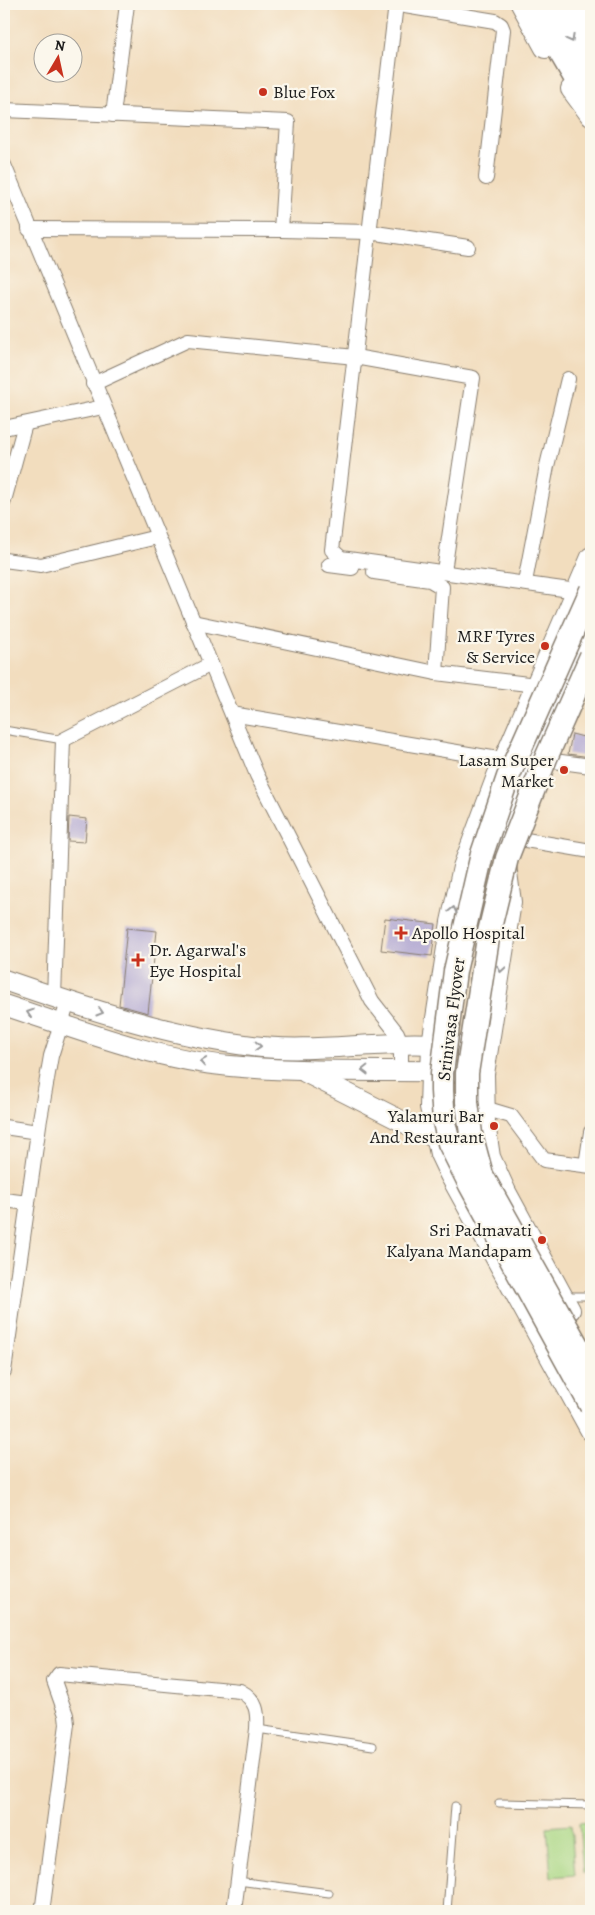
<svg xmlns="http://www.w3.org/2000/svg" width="595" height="1915" font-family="Alegreya,serif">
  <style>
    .green { fill: #aad784; stroke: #637a50 }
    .building { fill: #a99fcf }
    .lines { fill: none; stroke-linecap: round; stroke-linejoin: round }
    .lane-casing { stroke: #877c6d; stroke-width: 9 }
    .street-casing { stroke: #877c6d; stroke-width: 16 }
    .secondary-casing { stroke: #877c6d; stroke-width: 22 }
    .primary-casing { stroke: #877c6d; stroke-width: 25 }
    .lane { stroke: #fff; stroke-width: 7 }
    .street { stroke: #fff; stroke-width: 14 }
    .secondary { stroke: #fff; stroke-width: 20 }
    .primary { stroke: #fff; stroke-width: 22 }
    .primary-bridge-casing { stroke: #877c6d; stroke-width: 25; stroke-linecap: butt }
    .primary-bridge { stroke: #fff; stroke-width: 22 }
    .oneway { stroke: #999 }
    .poi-dot { fill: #c8321e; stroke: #fbf7ec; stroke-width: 2 }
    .labels { text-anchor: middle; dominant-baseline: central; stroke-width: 4.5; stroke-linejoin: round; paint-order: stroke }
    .poi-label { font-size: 18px; fill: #1c1c1c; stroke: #fbf7ec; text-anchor: end }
    .street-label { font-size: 18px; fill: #1c1c1c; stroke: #fbf7ec }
  </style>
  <rect width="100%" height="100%" fill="#fbf7ec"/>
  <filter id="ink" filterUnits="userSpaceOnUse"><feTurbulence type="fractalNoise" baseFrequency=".02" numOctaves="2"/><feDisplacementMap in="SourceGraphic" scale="10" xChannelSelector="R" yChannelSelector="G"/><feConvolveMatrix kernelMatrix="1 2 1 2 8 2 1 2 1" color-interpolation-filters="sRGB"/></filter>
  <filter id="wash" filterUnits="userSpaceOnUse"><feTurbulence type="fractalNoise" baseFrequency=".0096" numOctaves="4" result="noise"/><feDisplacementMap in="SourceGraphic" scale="20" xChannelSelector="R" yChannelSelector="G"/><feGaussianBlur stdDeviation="1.12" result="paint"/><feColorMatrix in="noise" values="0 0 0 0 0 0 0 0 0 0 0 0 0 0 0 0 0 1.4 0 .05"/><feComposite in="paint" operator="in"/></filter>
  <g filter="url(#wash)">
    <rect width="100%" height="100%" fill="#f2ddbe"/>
    <g class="green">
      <polygon points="591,1822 591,1873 583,1873 579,1823"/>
      <polygon points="571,1825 575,1875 551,1877 547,1827"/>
    </g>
    <g id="blocks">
      <g class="building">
        <polygon points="572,734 591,739 591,757 568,754"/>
        <polygon points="69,817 87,819 85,842 68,841"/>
        <polygon points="385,918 436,924 432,956 381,950"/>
        <polygon points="127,928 157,931 148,1013 119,1005"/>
      </g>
    </g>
  </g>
  <g filter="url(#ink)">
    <use href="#blocks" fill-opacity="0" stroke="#877c6d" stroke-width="1"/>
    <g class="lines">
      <g class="lane-casing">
        <g id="lane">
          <polyline points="4,656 4,652"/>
          <polyline points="4,730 63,740"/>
          <polyline points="564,1296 591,1296"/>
          <polyline points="257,1729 373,1746"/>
          <polyline points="499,1803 591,1805"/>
          <polyline points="238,1881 329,1893"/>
          <polyline points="447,1911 455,1806"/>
        </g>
      </g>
      <g class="street-casing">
        <g id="street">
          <polyline points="393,4 495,21 501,25 503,30 486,178"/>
          <polyline points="396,4 332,550 341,558 577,591"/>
          <polyline points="4,110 288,122 281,230 369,232 468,247"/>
          <polyline points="113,115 127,4"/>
          <polyline points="4,165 257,775 372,1001 397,1033 401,1043 401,1069"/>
          <polyline points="29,229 281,230"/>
          <polyline points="93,384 188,340 355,357 473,378 444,571"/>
          <polyline points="4,428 103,407"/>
          <polyline points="4,501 25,424"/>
          <polyline points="4,560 41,565 157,537"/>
          <polyline points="329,565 352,568"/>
          <polyline points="374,572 430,580 442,587 436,673"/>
          <polyline points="525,582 547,466 568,379"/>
          <polyline points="193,622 436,673 536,685"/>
          <polyline points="232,714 504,760"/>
          <polyline points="539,759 591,766"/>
          <polyline points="508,837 591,851"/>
          <polyline points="54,997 63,740 211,664"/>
          <polyline points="484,1108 511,1116 544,1160 591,1166"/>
          <polyline points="4,1127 38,1132"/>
          <polyline points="586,1165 591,1132"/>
          <polyline points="4,1200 28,1203"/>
          <polyline points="4,1371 39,1125 51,1056 68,1002"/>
          <path d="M43 1905 67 1724 66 1715 54 1681 59 1674 240 1691C257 1700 258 1712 257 1729L234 1911"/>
        </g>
      </g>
      <g class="secondary-casing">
        <g id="secondary">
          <polyline points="521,4 545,48"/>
          <polyline points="572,4 591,38"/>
          <polyline points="571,89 591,116"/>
          <polyline points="591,557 497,776 463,867 451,922 432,1044 430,1107 440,1154 450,1175 591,1431"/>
          <path d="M4 980C85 1008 167 1035 252 1046 301 1052 351 1045 400 1044 429 1042 458 1046 487 1048"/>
          <path d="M4 1005C74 1028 156 1060 230 1066 314 1074 399 1069 483 1072"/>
          <polyline points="305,1072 437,1139"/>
          <polyline points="570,1310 506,1192 490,1157 485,1124 484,1074 511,902 502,836 509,815 591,625"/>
        </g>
      </g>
      <g class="primary-casing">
        <g id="primary">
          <polyline points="532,4 575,78 591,101"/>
          <polyline points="552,4 591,75"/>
        </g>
      </g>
      <use href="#lane" class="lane"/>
      <use href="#street" class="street"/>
      <use href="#secondary" class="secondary"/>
      <use href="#primary" class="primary"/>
      <g class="primary-bridge-casing">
        <g id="primary-bridge">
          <polyline points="591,590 508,777 482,854 455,971 442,1073 442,1091 444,1122 449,1143 470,1185 591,1406"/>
          <polyline points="591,656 546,758 507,858 489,932 467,1073 467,1102 471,1134 482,1175 591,1370"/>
        </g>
      </g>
      <use href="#primary-bridge" class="primary-bridge"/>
    </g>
    <defs><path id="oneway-chevron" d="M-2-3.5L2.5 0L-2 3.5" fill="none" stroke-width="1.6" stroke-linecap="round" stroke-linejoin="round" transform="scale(1.25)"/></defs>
    <g class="oneway">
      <use href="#oneway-chevron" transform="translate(571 39) rotate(61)"/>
      <use href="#oneway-chevron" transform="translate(453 910) rotate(-77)"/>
      <use href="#oneway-chevron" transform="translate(501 969) rotate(99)"/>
      <use href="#oneway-chevron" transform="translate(100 1012) rotate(17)"/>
      <use href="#oneway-chevron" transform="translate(30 1013) rotate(-162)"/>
      <use href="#oneway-chevron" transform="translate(258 1046) rotate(3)"/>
      <use href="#oneway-chevron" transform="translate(203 1062) rotate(-171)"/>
      <use href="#oneway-chevron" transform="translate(365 1070) rotate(179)"/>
    </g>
  </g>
  <g class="poi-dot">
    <circle cx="263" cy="92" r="5"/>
    <circle cx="545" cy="646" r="5"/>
    <circle cx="564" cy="770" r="5"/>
    <path d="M398.5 925.5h5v5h5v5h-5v5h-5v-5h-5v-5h5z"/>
    <path d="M135.5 952.5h5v5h5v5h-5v5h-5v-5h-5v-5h5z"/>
    <circle cx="494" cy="1126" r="5"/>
    <circle cx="542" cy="1240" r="5"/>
  </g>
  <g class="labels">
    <g class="poi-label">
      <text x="273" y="92" text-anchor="start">Blue Fox</text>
      <text x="535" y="636">MRF Tyres<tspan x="535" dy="21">&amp; Service</tspan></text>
      <text x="554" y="760">Lasam Super<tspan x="554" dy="21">Market</tspan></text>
      <text x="412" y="933" text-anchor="start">Apollo Hospital</text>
      <text x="149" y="950" text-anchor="start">Dr. Agarwal's<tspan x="149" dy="21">Eye Hospital</tspan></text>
      <text x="484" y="1116">Yalamuri Bar<tspan x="484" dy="21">And Restaurant</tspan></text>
      <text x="532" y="1230">Sri Padmavati<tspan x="532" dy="21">Kalyana Mandapam</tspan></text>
    </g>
    <g class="street-label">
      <text transform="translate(451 1019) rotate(-83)">Srinivasa Flyover</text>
    </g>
  </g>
  <rect width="595" height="1915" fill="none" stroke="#fbf7ec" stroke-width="20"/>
  <g transform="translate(58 58) rotate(9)"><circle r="24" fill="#fbf7ec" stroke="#a29f99"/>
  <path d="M0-4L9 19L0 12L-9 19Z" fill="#c8321e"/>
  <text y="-8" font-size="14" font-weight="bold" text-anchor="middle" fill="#1c1c1c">N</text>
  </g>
</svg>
